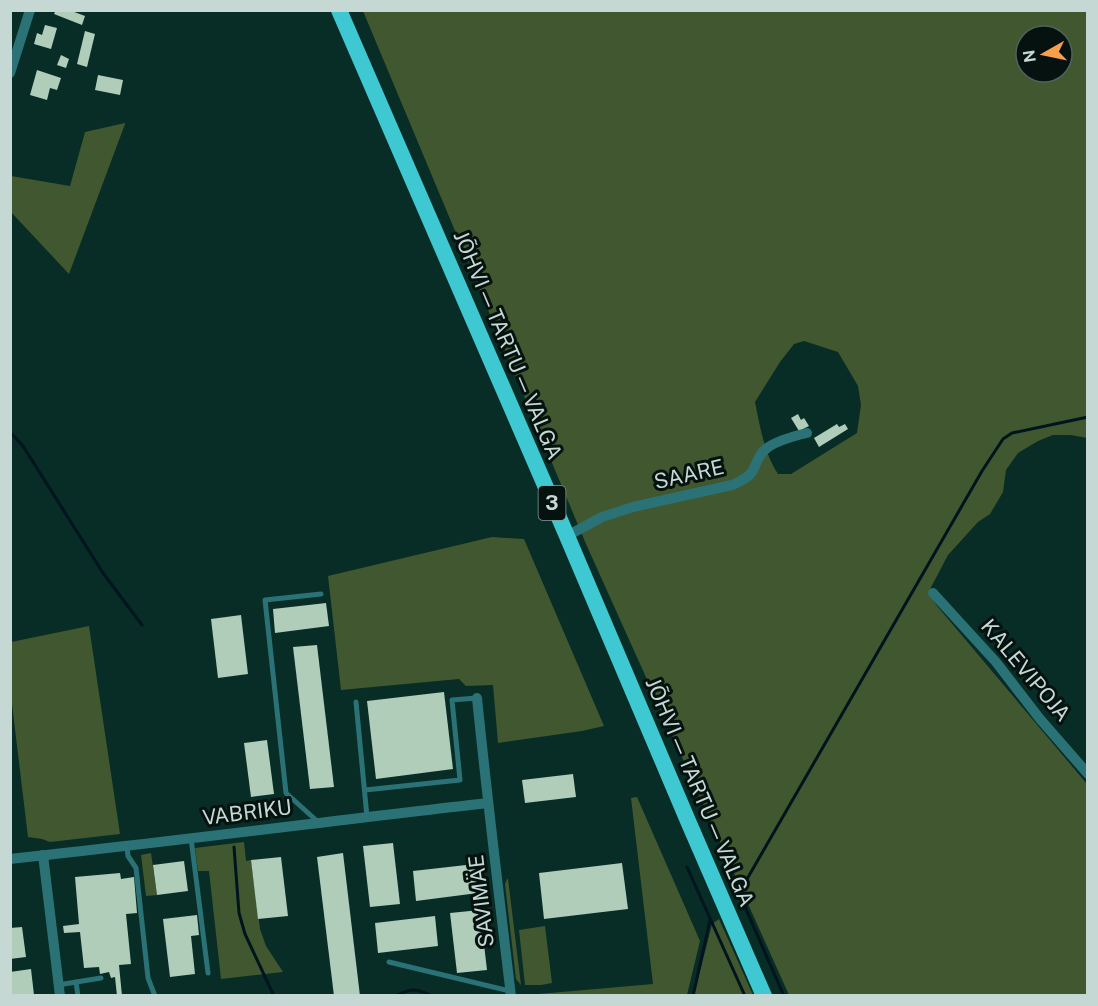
<svg xmlns="http://www.w3.org/2000/svg" width="1098" height="1006" font-family="'Public Sans',sans-serif">
  <style>
    .green { fill: #41572f; fill-rule: evenodd }
    .lines { fill: none; stroke-linecap: round; stroke-linejoin: round }
    .stream { stroke: #00141e; stroke-width: 3 }
    .building { fill: #afcdb9 }
    .service { stroke: #2b7277; stroke-width: 5 }
    .minor { stroke: #2b7277; stroke-width: 10 }
    .trunk { stroke: #3ec8d2; stroke-width: 16 }
    .labels { text-anchor: middle; dominant-baseline: central; stroke-width: 6; stroke-linejoin: round; paint-order: stroke }
    .shield { fill: #05120f; stroke: #8b9d98; stroke-width: 1.5 }
    .shield-label { font-size: 20px; font-weight: bold; fill: #c5d8d3 }
    .street-label { font-size: 21px; fill: #c5d8d3; stroke: #05120f }
  </style>
  <rect width="100%" height="100%" fill="#072d26"/>
  <g class="green">
    <path d="M363 11H1087V438L1071 435H1053L1038 441 1018 453 1006 470 1003 492 990 514 978 522 948 555 928 593 938 607 1087 784V995H789L586 544ZM1026 36H1062V72H1026ZM804 341 838 352 858 386 861 405 857 433 791 474H778C764 452 760 427 755 402L780 362 794 344Z"/>
    <polygon points="125,123 125,124 69,274 11,212 11,176 70,186 85,132"/>
    <polygon points="492,537 524,539 604,726 582,731 498,743 493,685 466,686 459,679 341,690 328,576"/>
    <polygon points="89,626 120,834 50,842 42,839 28,837 11,696 11,642"/>
    <polygon points="637,797 700,941 687,995 527,995 653,984 631,798"/>
    <polygon points="244,842 246,861 251,860 260,929 266,946 283,972 221,979 209,871 198,871 195,848"/>
    <polygon points="151,853 157,895 146,896 141,855"/>
    <polygon points="507,879 508,879 521,985 516,979 505,884"/>
    <polygon points="719,919 753,995 694,995 712,924"/>
    <polygon points="545,926 552,983 541,985 525,985 519,930"/>
  </g>
  <g class="lines">
    <g class="stream">
      <polyline points="10,432 23,446 103,573 142,625"/>
      <polyline points="234,847 239,913 245,934 274,996"/>
      <polyline points="687,867 745,996"/>
      <path d="M395 996C412 988 415 988 432 996"/>
      <polyline points="693,996 710,920"/>
      <polyline points="784,996 739,893 982,471 1003,439 1012,433 1088,417"/>
    </g>
  </g>
  <g class="building">
    <polygon points="56,10 69,10 85,16 82,25 54,14"/>
    <polygon points="45,25 57,28 51,49 34,44 37,33 42,35"/>
    <polygon points="85,31 95,34 87,67 77,64"/>
    <polygon points="61,55 69,59 66,68 57,65"/>
    <polygon points="37,70 61,78 57,90 50,88 47,100 30,95"/>
    <polygon points="98,75 123,80 120,95 95,90"/>
    <polygon points="798,414 801,420 804,418 809,426 799,431 791,418"/>
    <polygon points="837,424 839,427 845,424 848,429 819,447 814,438"/>
    <polygon points="326,603 329,626 275,633 273,609"/>
    <polygon points="241,615 248,674 218,678 211,619"/>
    <polygon points="317,645 334,787 310,789 293,647"/>
    <polygon points="444,692 453,769 376,779 367,701"/>
    <polygon points="267,740 274,794 251,797 244,743"/>
    <polygon points="573,774 576,797 525,803 522,780"/>
    <polygon points="393,843 400,904 370,907 363,846"/>
    <polygon points="343,853 360,996 334,996 317,857"/>
    <polygon points="281,857 288,916 258,919 251,860"/>
    <polygon points="184,861 188,891 157,895 153,865"/>
    <polygon points="622,863 628,909 544,919 539,873"/>
    <polygon points="475,864 478,893 416,901 413,871"/>
    <polygon points="120,873 121,879 134,877 137,913 126,914 131,964 119,965 122,996 117,996 115,977 111,978 109,972 100,974 99,967 84,968 80,932 64,933 63,926 79,924 75,877"/>
    <polygon points="480,910 487,970 457,973 450,913"/>
    <polygon points="197,915 199,935 191,936 195,974 170,977 163,919"/>
    <polygon points="435,916 438,946 378,953 375,923"/>
    <polygon points="22,927 26,957 10,959 10,928"/>
    <polygon points="31,969 34,995 10,996 10,972"/>
  </g>
  <g class="lines">
    <g class="service">
      <polyline points="356,702 367,817"/>
      <polyline points="365,790 460,780 452,700 477,698"/>
      <polyline points="317,821 286,793 265,600 321,594"/>
      <polyline points="191,838 208,973"/>
      <polyline points="127,847 128,856 136,868 148,978 155,996"/>
      <polyline points="389,962 510,991"/>
      <polyline points="76,982 78,996"/>
      <polyline points="58,985 101,978"/>
    </g>
    <g class="minor">
      <polyline points="10,73 30,10"/>
      <path d="M567 536 602 517 633 507 732 485C739 482 747 479 752 472 757 464 758 454 767 448 778 440 794 436 807 433"/>
      <polyline points="933,593 996,662 1040,719 1088,774"/>
      <path d="M477 698C487 797 499 896 511 996"/>
      <polyline points="43,855 60,996"/>
      <path d="M10 859C170 842 329 821 488 803"/>
    </g>
    <polyline class="trunk" points="339,10 567,536 688,821 764,996"/>
  </g>
  <g class="labels">
    <rect class="shield" x="538.5" y="486" width="27" height="34" rx="4.5"/>
    <g class="shield-label">
      <text x="552" y="503">3</text>
    </g>
    <g class="street-label">
      <text transform="translate(508 345) rotate(67)">JÕHVI — TARTU — VALGA</text>
      <text transform="translate(689 474) rotate(-13)">SAARE</text>
      <text transform="translate(1026 670) rotate(50)">KALEVIPOJA</text>
      <text transform="translate(700 792) rotate(67)">JÕHVI — TARTU — VALGA</text>
      <text transform="translate(247 812) rotate(-7)">VABRIKU</text>
      <text transform="translate(481 901) rotate(-97)">SAVIMÄE</text>
    </g>
  </g>
  <rect width="1098" height="1006" fill="none" stroke="#c5d8d3" stroke-width="24"/>
  <g transform="translate(1044 54) rotate(261)"><circle r="28" fill="#05120f" stroke="#52615d" stroke-width="1.5"/>
  <path d="M0-4.5L10 22L0 15L-10 22Z" fill="#f8a04b"/>
  <text y="-9" font-size="16" font-weight="bold" text-anchor="middle" fill="#c5d8d3">N</text>
  </g>
</svg>
